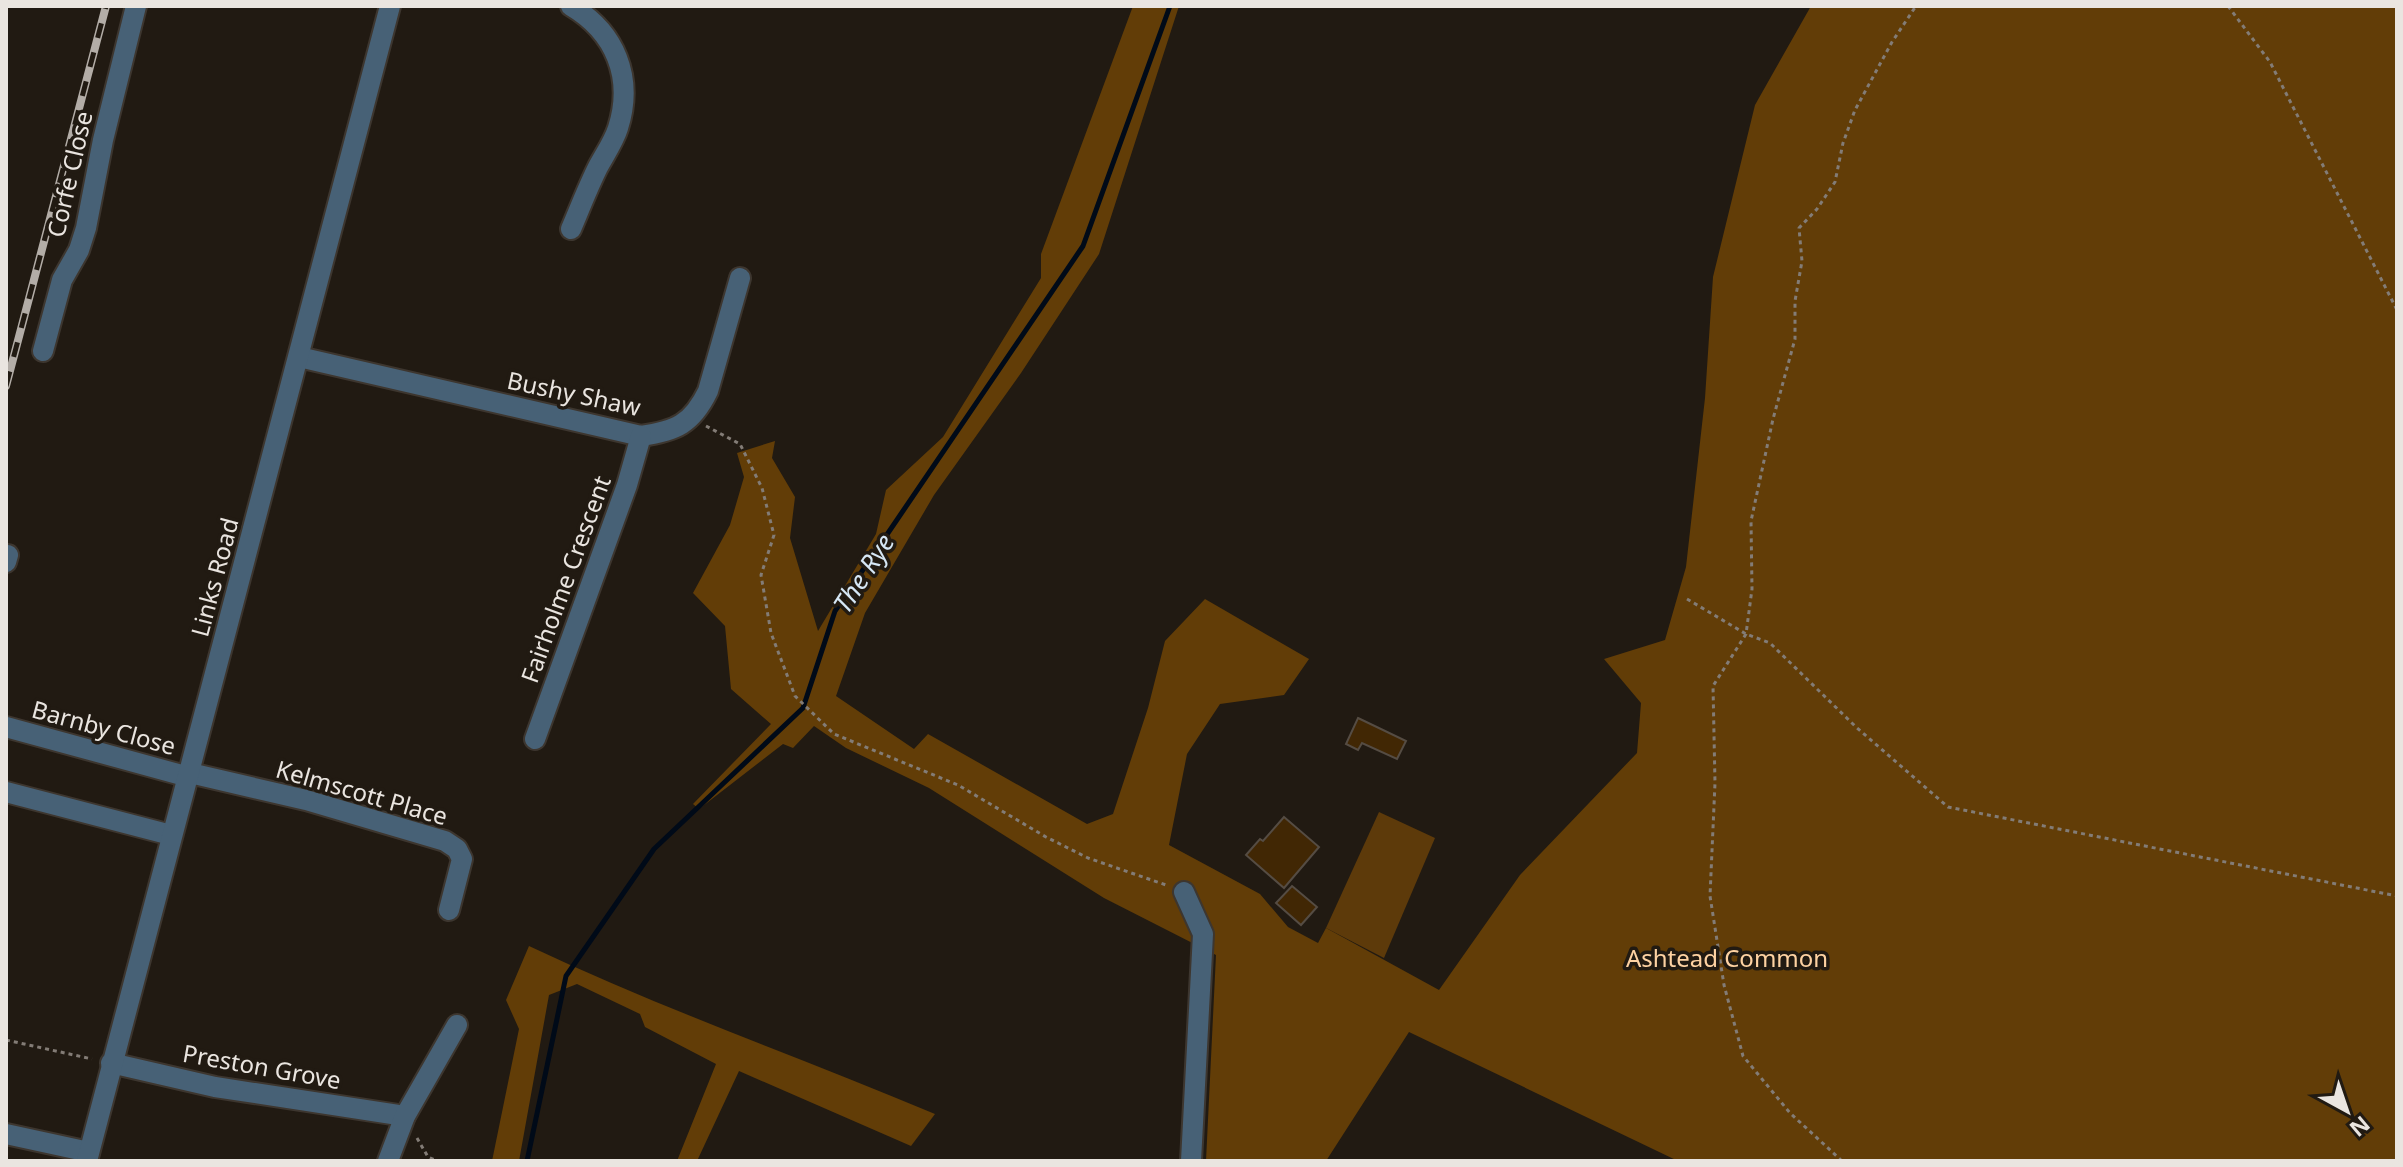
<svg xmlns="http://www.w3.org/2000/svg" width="2403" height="1167" font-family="'Noto Sans',sans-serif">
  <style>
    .green { fill: #5d3a0a }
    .forest { fill: #623d07 }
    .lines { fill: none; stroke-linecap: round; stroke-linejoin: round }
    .stream { stroke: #000a18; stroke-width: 5 }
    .building { fill: #412704; stroke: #554c43; stroke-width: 2 }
    .minor-casing { stroke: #3d362f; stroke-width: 24 }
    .path { stroke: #837c76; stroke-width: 3; stroke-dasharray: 4 4; stroke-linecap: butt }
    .minor { stroke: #476176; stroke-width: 20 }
    .rail-casing { stroke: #b3ada7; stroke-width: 8 }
    .rail { stroke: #211a12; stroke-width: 5; stroke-dasharray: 15; stroke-linecap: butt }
    .labels { text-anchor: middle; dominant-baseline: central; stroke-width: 7; stroke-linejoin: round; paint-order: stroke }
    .street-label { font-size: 24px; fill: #eae5e0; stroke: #211a12 }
    .park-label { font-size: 24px; fill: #fed2a2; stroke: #211a12 }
    .water-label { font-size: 26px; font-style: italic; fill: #d6e7f5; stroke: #211a12 }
  </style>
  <rect width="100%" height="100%" fill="#211a12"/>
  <polygon class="green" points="1379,812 1435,838 1384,958 1326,928"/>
  <g class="forest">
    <polygon points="1133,6 1179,6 1099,254 1021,373 934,495 865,613 836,696 914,749 928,734 1087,824 1113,814 1148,708 1165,641 1205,599 1309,659 1284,695 1220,704 1187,754 1169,845 1260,894 1288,927 1318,943 1326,928 1439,990 1520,875 1637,753 1641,703 1604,659 1665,640 1686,567 1705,398 1713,277 1755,105 1811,6 2397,6 2397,1161 1678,1161 1409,1032 1326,1161 1206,1161 1216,955 1104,898 929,788 846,748 814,726 793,748 783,744 699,809 693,804 771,724 731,689 725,626 693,593 730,525 744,477 737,453 775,441 772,458 795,497 790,538 818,631 876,534 886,490 943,437 1041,278 1041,254"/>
    <path d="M529 946C662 1009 800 1057 935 1114L911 1146 739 1071 697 1161H677L716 1064 645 1027 640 1014 577 984 549 995 519 1161H492L519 1029 506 1000Z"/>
  </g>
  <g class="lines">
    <polyline class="stream" points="527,1161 566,976 654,849 803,708 835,611 1083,246 1170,6"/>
  </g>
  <g class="building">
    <polygon points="1358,718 1406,741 1397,759 1362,743 1358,750 1346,744"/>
    <polygon points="1284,817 1319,847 1284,888 1246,855 1260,839 1263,841"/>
    <polygon points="1292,886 1317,907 1301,925 1276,903"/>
  </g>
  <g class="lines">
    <g class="minor-casing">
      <g id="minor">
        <path d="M571 6C615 32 634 77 618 128 614 141 605 154 598 167 588 187 580 208 571 229"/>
        <polyline points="43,351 62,280 79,250 86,228 103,140 136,6"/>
        <path d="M299 357 641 436C676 431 692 424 708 391L740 278"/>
        <polyline points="6,562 8,555"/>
        <polyline points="6,727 189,777"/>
        <polyline points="535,739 627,485 641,436"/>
        <polyline points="190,773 306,800 445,841 457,849 462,859 449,910"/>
        <polyline points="6,792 171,835"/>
        <polyline points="1184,892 1203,934 1191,1161"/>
        <polyline points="111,1063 215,1087 405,1116"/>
        <polyline points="6,1134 89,1152"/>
        <polyline points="87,1161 390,6"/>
        <polyline points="388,1161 405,1116 457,1025"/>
      </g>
    </g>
    <g class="path">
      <polyline points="2228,6 2270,62 2397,310"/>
      <polyline points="706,426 740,444 762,488 774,535 761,575 771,633 795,696 834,734 958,785 1046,837 1088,858 1166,885"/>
      <polyline points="1687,599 1746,634 1770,643 1856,727 1948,807 2397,896"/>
      <polyline points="6,1040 92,1059"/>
      <polyline points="417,1138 428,1157 437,1161"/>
      <polyline points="1842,1161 1790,1113 1743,1056 1724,985 1710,896 1715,783 1713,686 1746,634 1752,589 1751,521 1773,419 1795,339 1795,301 1802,261 1799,228 1817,209 1835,182 1843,143 1855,110 1892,42 1916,6"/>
    </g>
    <use href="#minor" class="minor"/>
    <g class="rail-casing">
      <polyline id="rail" points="6,386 106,6"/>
    </g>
    <use href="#rail" class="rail"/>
  </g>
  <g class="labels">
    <g class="street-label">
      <text transform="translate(69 174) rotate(-77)">Corfe Close</text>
      <text transform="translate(574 393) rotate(12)">Bushy Shaw</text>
      <text transform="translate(214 577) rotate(-75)">Links Road</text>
      <text transform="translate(565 579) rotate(-70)">Fairholme Crescent</text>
      <text transform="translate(104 727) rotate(15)">Barnby Close</text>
      <text transform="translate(362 792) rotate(16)">Kelmscott Place</text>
      <text transform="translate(262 1066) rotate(10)">Preston Grove</text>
    </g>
    <g class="park-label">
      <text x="1727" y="957">Ashtead Common</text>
    </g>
    <g class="water-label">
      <text transform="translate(863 573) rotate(-57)">The Rye</text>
    </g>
  </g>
  <rect width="2403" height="1167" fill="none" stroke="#eae5e0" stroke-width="16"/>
  <g transform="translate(2347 1111) rotate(140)" stroke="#211a12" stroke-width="6" paint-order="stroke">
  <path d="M0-6L14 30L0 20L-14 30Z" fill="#eae5e0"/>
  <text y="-12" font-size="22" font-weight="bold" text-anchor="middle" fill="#eae5e0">N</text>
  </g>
</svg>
